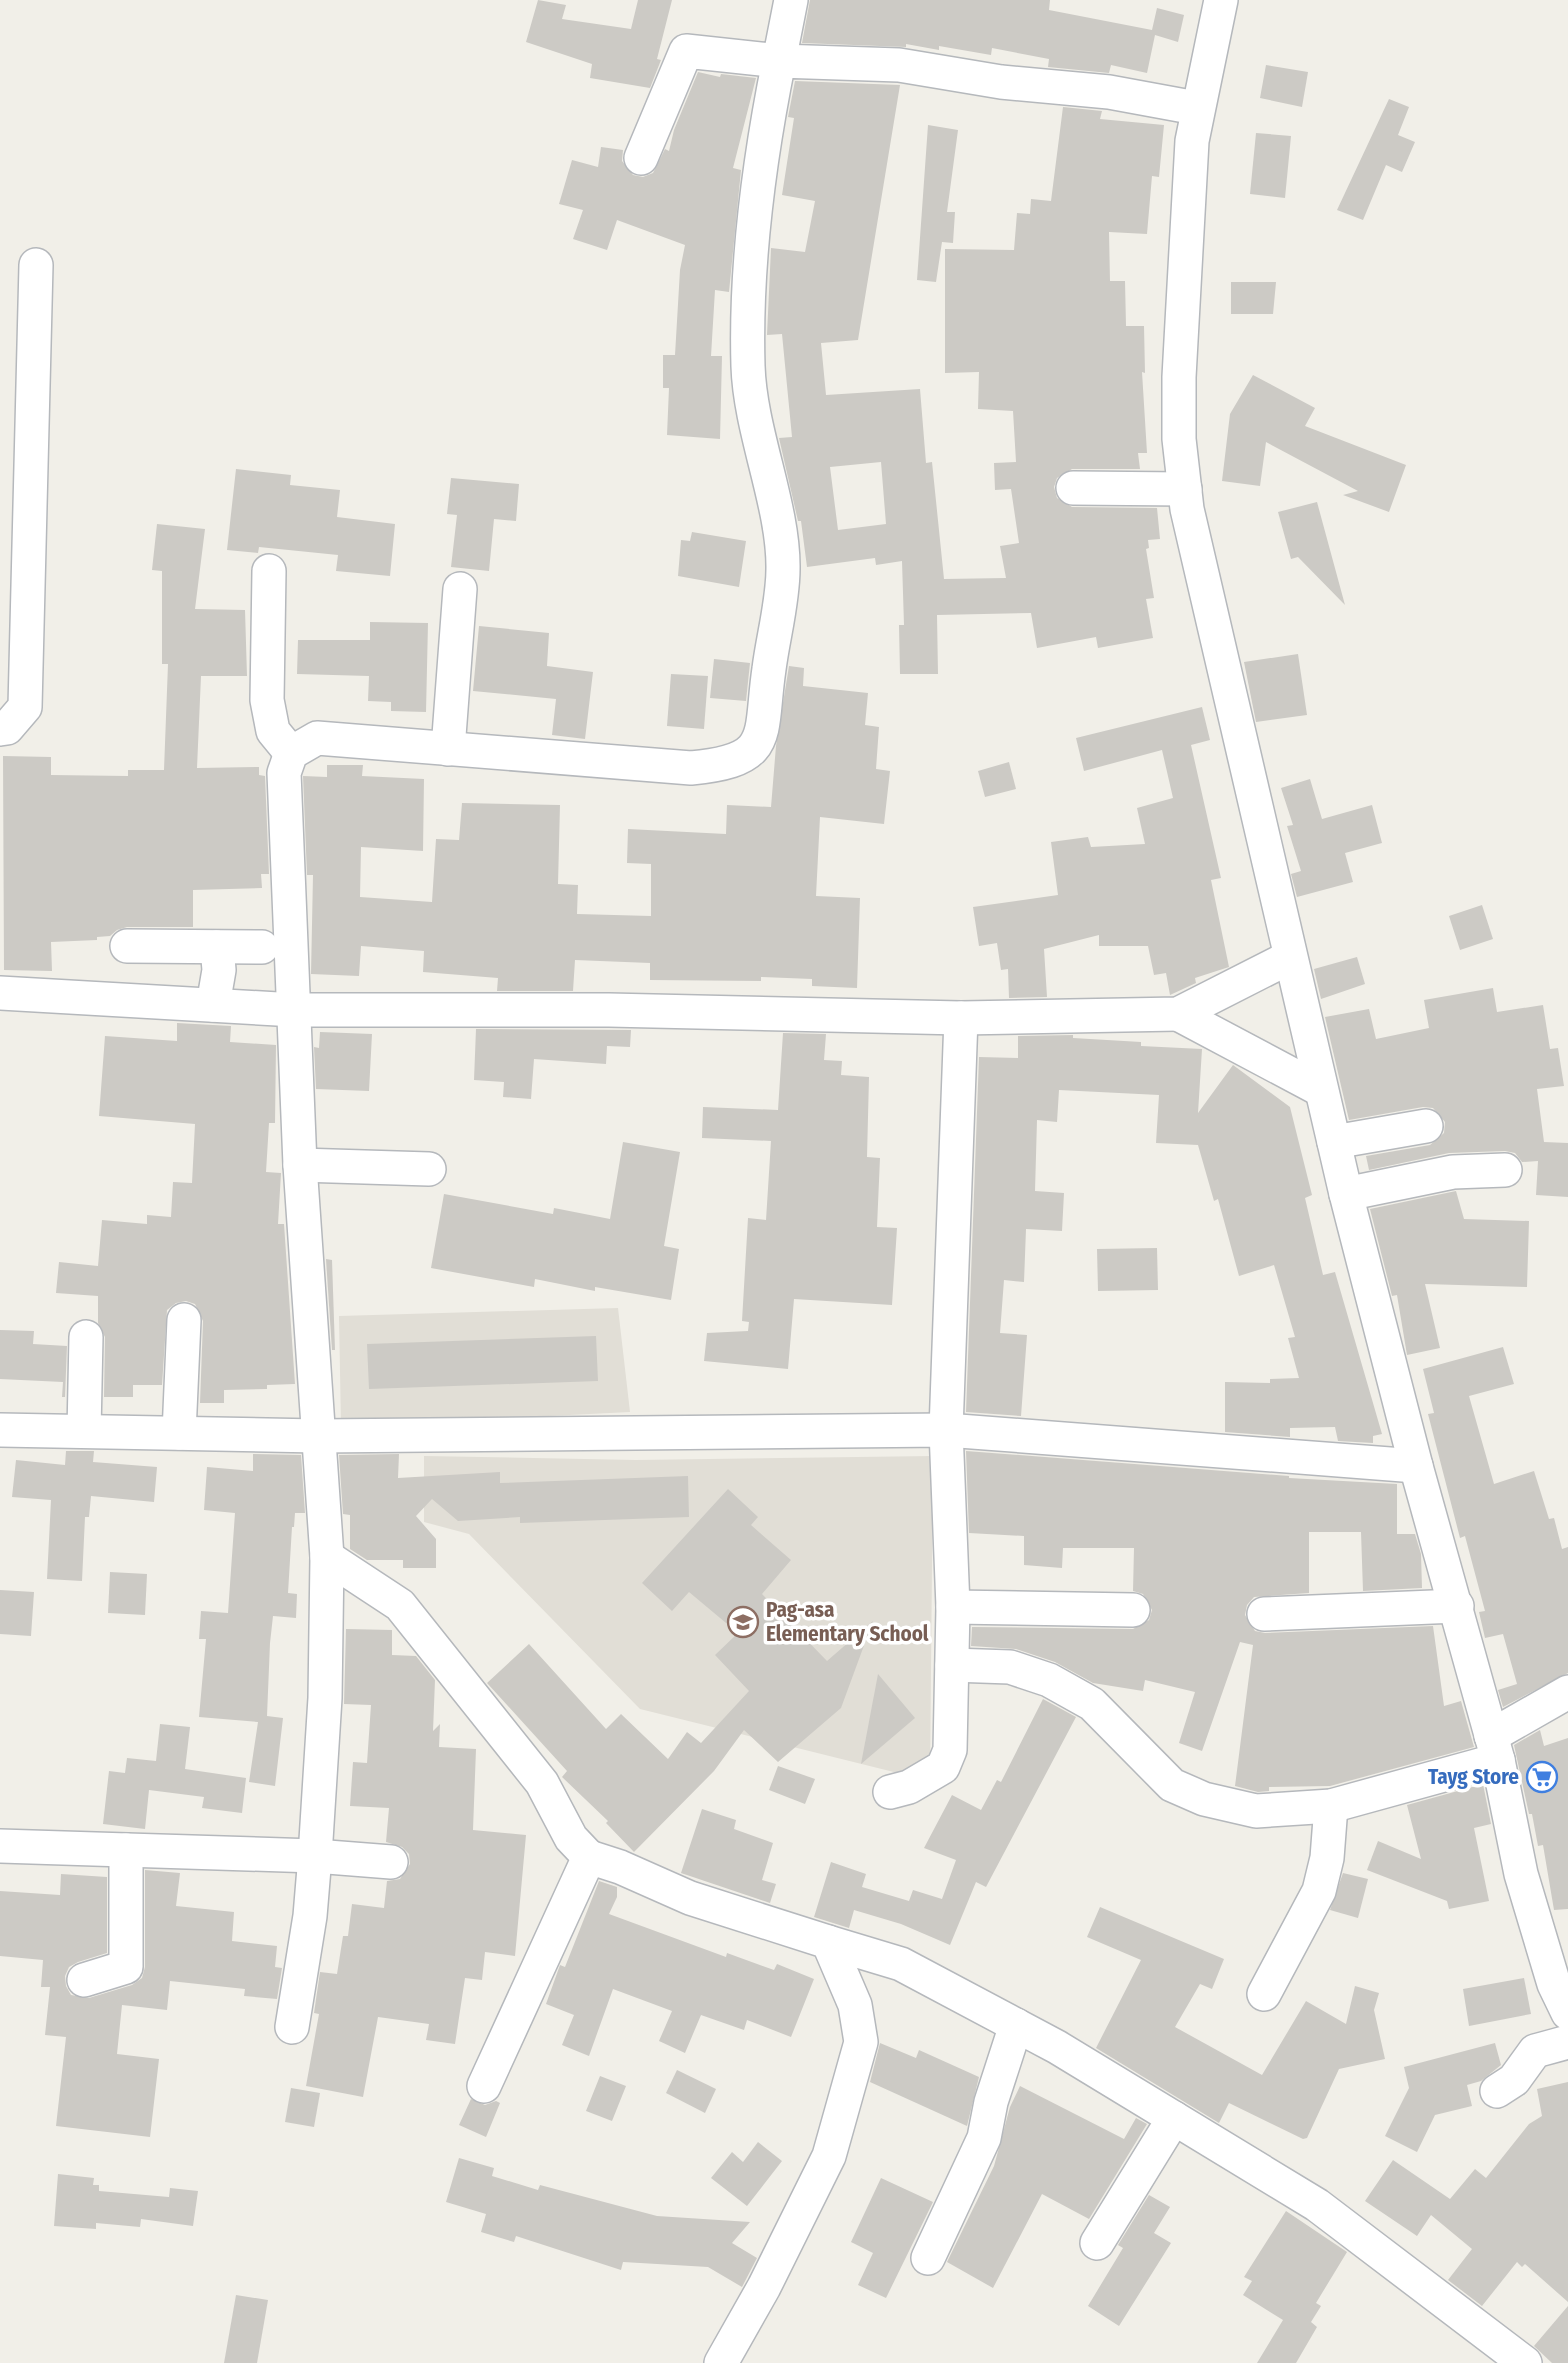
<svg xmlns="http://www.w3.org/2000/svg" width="1568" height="2363" font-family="'Fira Sans Condensed',sans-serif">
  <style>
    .education { fill: #e1ded6 }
    .building { fill: #cccac5; fill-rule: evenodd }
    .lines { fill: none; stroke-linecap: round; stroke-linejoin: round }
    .minor-casing { stroke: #b5b8bc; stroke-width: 36 }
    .minor { stroke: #fff; stroke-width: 33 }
    .labels { text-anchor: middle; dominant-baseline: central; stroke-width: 7; stroke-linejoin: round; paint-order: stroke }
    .education-label { font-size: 21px; font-weight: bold; fill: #785e54; stroke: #fff; text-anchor: start }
    .shop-label { font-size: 21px; font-weight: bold; fill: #366cbe; stroke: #fff; text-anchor: end }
  </style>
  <rect width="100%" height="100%" fill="#f1efe8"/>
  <g class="education">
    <polygon points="618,1308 630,1412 341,1426 339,1316"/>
    <polygon points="424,1456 636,1460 933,1456 930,1781 640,1709 469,1534 424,1522"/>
  </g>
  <g class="building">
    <polygon points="538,0 566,5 562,19 631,29 638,0 672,0 657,59 661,60 650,88 590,78 592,64 526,42"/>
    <polygon points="810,0 1050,0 1049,10 1152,30 1157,8 1184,15 1178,42 1155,35 1147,73 1111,65 1109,73 1048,67 1049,59 992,48 991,55 939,46 939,50 906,44 906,47 802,43"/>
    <polygon points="1266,65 1308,72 1302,107 1260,98"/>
    <polygon points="698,72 720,77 721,74 756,78 733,168 741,170 729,292 715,290 711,356 722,356 720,439 667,435 669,388 663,388 663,355 675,355 680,270 685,245 617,220 607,250 573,239 583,210 559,204 572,160 598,167 601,147 623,150 622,161 633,175 643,177 653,173 665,149 669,151 674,130"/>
    <path d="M795 81 900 85 858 340 821 343 826 395 920 389 926 463 932 462 944 579 1006 578 1000 546 1019 543 1011 489 995 490 994 463 1016 462 1013 411 978 409 979 372 945 373V249L1014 250 1017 213 1030 214 1031 199 1051 201 1063 107 1102 111 1100 119 1164 125 1159 177 1152 176 1147 234 1109 232 1110 281H1125L1126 326H1144L1145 373 1142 372 1147 453H1138L1140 469H1072L1057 478 1054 487 1057 498 1072 507 1157 508 1160 539 1148 540 1149 548 1146 549 1154 598 1146 599 1153 638 1098 648 1096 637 1037 648 1031 613 937 615 938 674H900L899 625H904L902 561 876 565 875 558 807 567 801 521H798L779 438 792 437 782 334 767 335 771 248 805 252 815 201 782 195 794 118 788 117ZM881 462 886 524 838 530 830 467Z"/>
    <polygon points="1389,99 1409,107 1398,135 1415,142 1402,172 1386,165 1363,220 1337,210"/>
    <polygon points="928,125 958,130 947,212 955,212 953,243 942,242 936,282 917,280"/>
    <polygon points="1256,133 1291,136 1285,198 1250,194"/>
    <polygon points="1231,282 1276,282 1273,314 1231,314"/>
    <polygon points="1253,375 1315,408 1305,426 1406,465 1389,512 1343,495 1358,491 1266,442 1260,486 1222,481 1230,414"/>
    <polygon points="236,469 291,475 290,485 340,490 337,517 395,524 390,576 336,571 338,555 259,547 258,553 227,550"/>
    <polygon points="451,478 519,484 516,521 494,519 489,571 451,567 457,515 447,514"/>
    <polygon points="1317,502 1345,605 1298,557 1291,559 1278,512"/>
    <polygon points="157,524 205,529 195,609 245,610 247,676 201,676 197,768 259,767 259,775 265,776 269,874 261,874 262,888 193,890 193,927 127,927 117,930 110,936 97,937 97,940 51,942 52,971 4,970 3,756 51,757 51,775 128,776 128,770 164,770 168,664 162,664 162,571 152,570"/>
    <polygon points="692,532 746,541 739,587 678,576 681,540 690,541"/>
    <polygon points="370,622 428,623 426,712 391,711 391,702 368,701 369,676 297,674 298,640 370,640"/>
    <polygon points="479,626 549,633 547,666 593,672 585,739 552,735 556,699 473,691"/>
    <polygon points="1298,654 1307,715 1256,722 1244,662"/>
    <polygon points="714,659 750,663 746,701 710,698"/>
    <polygon points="789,666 804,668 803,686 868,693 865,725 879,727 876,769 890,771 884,824 820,817 816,896 860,898 857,988 812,986 812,979 761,977 761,981 650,980 650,963 575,960 573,991 497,991 498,978 423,972 424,951 361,946 359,976 311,974 313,875 307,875 303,776 327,777 327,765 363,765 362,776 424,779 423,851 361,847 360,897 432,902 436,839 459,840 462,803 560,805 558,884 578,885 577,914 651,916 651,864 627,863 628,829 726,834 727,805 771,807 776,746"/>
    <polygon points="671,674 708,676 704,729 667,726"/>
    <polygon points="1202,707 1210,740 1191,745 1221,878 1211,880 1229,967 1195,978 1196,983 1170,995 1166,973 1154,975 1148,946 1099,946 1099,935 1044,949 1047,997 1009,998 1008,969 1001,970 997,943 979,946 973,907 1058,895 1051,842 1088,837 1091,847 1145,844 1137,808 1173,798 1162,750 1084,771 1076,738"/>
    <polygon points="1009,762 1016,789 985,797 978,771"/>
    <polygon points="1310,779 1322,819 1372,805 1382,843 1345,853 1353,882 1297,897 1291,874 1301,871 1287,826 1293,825 1281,788"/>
    <polygon points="1482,905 1493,939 1460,950 1449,916"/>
    <polygon points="1357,957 1365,984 1321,999 1314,969"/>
    <polygon points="1493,988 1497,1012 1543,1005 1550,1049 1558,1048 1564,1086 1537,1089 1544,1142 1568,1143 1568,1197 1536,1195 1538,1161 1522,1162 1515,1153 1505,1151 1449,1153 1369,1170 1366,1156 1430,1145 1444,1133 1445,1122 1433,1108 1423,1107 1349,1120 1325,1017 1369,1009 1376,1039 1429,1028 1424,1000"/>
    <polygon points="177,1023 231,1026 230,1042 276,1045 275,1123 269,1123 266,1172 281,1173 278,1224 284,1224 295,1384 267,1385 267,1389 224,1390 224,1403 200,1403 203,1321 195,1304 186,1301 176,1303 167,1310 162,1385 133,1385 133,1397 104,1397 105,1337 98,1323 98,1296 56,1293 59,1262 98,1266 102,1220 147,1224 147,1215 171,1217 173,1182 192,1183 195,1124 99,1116 105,1036 177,1041"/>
    <polygon points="476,1029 631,1030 630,1047 607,1046 606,1064 534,1059 531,1099 503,1097 504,1082 474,1080"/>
    <polygon points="320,1032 372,1034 369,1091 316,1089 314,1047 319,1048"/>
    <polygon points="783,1033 826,1034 824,1060 842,1061 841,1075 869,1077 867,1157 880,1158 877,1227 897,1228 892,1305 794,1299 788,1369 704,1361 707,1333 748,1331 749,1322 742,1321 748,1218 766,1220 771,1141 702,1138 703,1107 778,1110"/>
    <polygon points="1073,1035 1073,1038 1141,1042 1141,1046 1202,1049 1198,1113 1233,1065 1290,1107 1312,1195 1305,1198 1323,1275 1335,1272 1382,1434 1373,1436 1373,1443 1338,1441 1335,1427 1290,1428 1290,1437 1225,1432 1225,1382 1270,1383 1270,1379 1299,1378 1288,1338 1295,1337 1274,1265 1239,1276 1218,1199 1214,1201 1198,1145 1156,1143 1159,1095 1059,1090 1057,1122 1037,1120 1035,1191 1064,1193 1062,1231 1026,1229 1024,1282 1004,1280 1000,1333 1027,1335 1021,1416 966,1412 979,1057 1018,1058 1018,1036"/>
    <polygon points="623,1142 680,1152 664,1246 679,1249 671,1300 595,1287 595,1291 535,1279 534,1287 431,1268 444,1194 553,1214 554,1208 610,1219"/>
    <polygon points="1456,1191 1464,1219 1529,1221 1527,1287 1425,1284 1440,1348 1407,1355 1397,1295 1392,1296 1370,1209"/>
    <polygon points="1157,1248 1158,1290 1098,1291 1097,1249"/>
    <polygon points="326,1259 332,1260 335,1350 332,1350"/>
    <polygon points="0,1330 34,1331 33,1344 67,1346 65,1397 62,1397 63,1382 0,1379"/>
    <polygon points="596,1336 598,1381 369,1389 367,1344"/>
    <polygon points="1503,1347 1514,1384 1469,1396 1494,1484 1534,1471 1549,1519 1554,1518 1562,1549 1568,1547 1568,1673 1503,1707 1498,1690 1517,1684 1503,1634 1485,1638 1479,1612 1485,1611 1465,1536 1460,1538 1428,1414 1434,1413 1423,1369"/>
    <polygon points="66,1451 94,1451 93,1462 157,1467 154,1502 91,1496 89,1517 85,1517 82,1581 47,1579 51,1500 12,1497 16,1460 65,1465"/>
    <polygon points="966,1451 1289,1476 1289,1478 1397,1484 1397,1534 1415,1534 1421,1554 1422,1588 1363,1591 1361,1532 1309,1532 1309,1593 1254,1597 1247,1605 1245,1615 1255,1631 1265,1633 1433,1626 1444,1706 1461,1701 1474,1747 1330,1786 1269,1787 1269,1791 1258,1792 1235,1786 1253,1645 1240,1642 1202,1751 1179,1743 1195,1692 1145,1680 1143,1691 1093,1683 1055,1662 1016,1649 971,1646 972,1627 1133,1629 1149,1620 1152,1610 1143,1594 1133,1591 1134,1548 1063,1548 1062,1568 1024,1565 1024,1536 969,1533"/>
    <polygon points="253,1454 301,1455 305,1513 295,1513 294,1527 292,1527 288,1593 297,1594 296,1618 273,1616 270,1643 267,1716 283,1718 275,1786 249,1782 258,1722 199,1717 206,1639 199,1639 201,1611 228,1613 235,1513 204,1510 207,1467 253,1471"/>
    <polygon points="399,1454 398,1478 500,1472 500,1483 688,1476 689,1517 520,1523 520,1517 458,1521 432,1499 416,1516 436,1539 436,1568 403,1568 403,1560 367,1560 350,1549 350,1515 343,1514 339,1455"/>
    <polygon points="728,1489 758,1517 751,1525 791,1560 762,1594 827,1661 873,1621 841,1708 778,1762 744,1730 714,1771 634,1852 606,1823 608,1821 562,1777 567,1771 487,1683 529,1644 606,1729 621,1714 668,1759 687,1732 701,1743 749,1691 715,1655 738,1633 689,1592 672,1611 642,1583"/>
    <polygon points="110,1572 147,1574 145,1615 108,1613"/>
    <polygon points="0,1590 34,1592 31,1636 0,1634"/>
    <polygon points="346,1629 392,1630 392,1655 416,1656 435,1680 433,1731 440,1724 439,1747 476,1749 473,1830 526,1835 515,1956 485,1952 482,1980 465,1978 455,2044 426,2040 429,2024 378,2017 363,2097 306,2086 319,2014 314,2013 320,1972 337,1974 343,1936 348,1936 352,1904 384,1908 387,1881 400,1879 410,1864 409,1854 402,1847 386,1842 389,1808 350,1806 353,1762 367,1763 371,1705 344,1704"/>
    <polygon points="878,1674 915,1718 861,1764"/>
    <polygon points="1043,1699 1076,1717 986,1887 976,1882 950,1945 901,1924 854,1910 849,1928 814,1917 831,1862 866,1874 862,1887 909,1901 913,1890 942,1899 956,1860 924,1848 952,1795 981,1810 997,1780 1001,1782"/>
    <polygon points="160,1724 190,1727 185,1769 246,1778 242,1813 202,1808 204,1797 149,1790 145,1829 103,1824 109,1771 125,1773 127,1758 156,1761"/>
    <polygon points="1540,1730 1544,1746 1568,1738 1568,1909 1554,1910 1543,1845 1538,1846 1532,1814 1529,1814 1514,1745"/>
    <polygon points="778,1766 815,1779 805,1804 769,1790"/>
    <polygon points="1483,1784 1491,1824 1474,1828 1489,1901 1449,1909 1447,1901 1367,1870 1378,1841 1421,1859 1407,1805"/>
    <polygon points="702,1809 736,1820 734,1829 773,1843 762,1880 776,1884 770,1903 681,1873"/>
    <polygon points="145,1870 180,1873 176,1906 234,1912 232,1941 277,1946 275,1967 282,1968 277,1999 244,1996 245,1989 170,1981 167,2010 122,2005 117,2054 159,2059 150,2137 56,2126 66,2037 45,2035 50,1987 41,1987 43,1960 0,1956 0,1891 60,1895 61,1874 107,1877 107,1953 78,1962 69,1967 65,1976 66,1986 71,1995 89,1998 132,1985 142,1978 145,1967"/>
    <polygon points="1343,1873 1368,1879 1358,1918 1330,1910"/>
    <polygon points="599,1881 617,1887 617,1897 609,1914 726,1957 727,1953 774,1970 777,1964 814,1979 791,2037 747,2020 744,2030 701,2015 685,2053 659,2041 672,2011 613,1989 589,2056 562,2045 574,2015 546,2004 560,1965 565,1967"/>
    <polygon points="1100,1907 1224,1959 1212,1989 1200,1984 1175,2027 1262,2075 1306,2001 1346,2024 1355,1986 1379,1993 1374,2010 1385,2059 1339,2069 1307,2138 1303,2139 1229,2103 1219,2123 1096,2048 1141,1960 1087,1937"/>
    <polygon points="1524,1978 1531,2014 1469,2026 1463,1989"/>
    <polygon points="880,2043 916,2058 919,2050 979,2077 967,2126 870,2082"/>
    <polygon points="1495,2043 1501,2065 1481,2081 1467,2085 1472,2106 1435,2115 1417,2152 1385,2136 1409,2088 1404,2067"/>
    <polygon points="677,2070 716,2089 705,2113 666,2093"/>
    <polygon points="600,2076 626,2086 612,2121 586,2111"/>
    <polygon points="1568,2082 1568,2302 1525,2264 1522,2267 1517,2262 1482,2306 1448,2280 1472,2249 1431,2215 1417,2236 1365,2201 1393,2160 1450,2199 1475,2169 1486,2178 1529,2124 1542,2116 1537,2089"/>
    <polygon points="1020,2086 1124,2139 1136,2118 1147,2124 1089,2219 1042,2194 993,2288 947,2262 994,2166 1010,2107"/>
    <polygon points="291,2088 320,2093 314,2127 285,2122"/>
    <polygon points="471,2099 485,2105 496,2101 500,2103 486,2137 459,2125"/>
    <polygon points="758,2142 782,2161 747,2206 711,2178 732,2152 743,2162"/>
    <polygon points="459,2158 494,2168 492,2176 538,2190 540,2185 657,2216 750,2222 732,2243 757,2258 742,2287 708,2267 623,2262 621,2270 516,2236 514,2242 481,2232 486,2214 446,2202"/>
    <polygon points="58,2174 94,2178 93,2185 99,2185 99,2191 169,2197 170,2188 198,2191 193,2226 141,2219 140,2227 96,2223 96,2229 54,2226"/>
    <polygon points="881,2178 933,2202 886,2298 858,2285 873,2253 851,2242"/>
    <polygon points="1149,2195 1170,2207 1154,2233 1171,2243 1119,2326 1088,2306 1123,2248 1118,2245"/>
    <polygon points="1286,2211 1347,2252 1316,2303 1321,2306 1311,2322 1317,2327 1296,2363 1257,2363 1283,2320 1243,2295 1252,2281 1244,2277"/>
    <polygon points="236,2295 268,2300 257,2363 224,2363"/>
    <polygon points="1568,2306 1568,2363 1552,2363 1534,2346"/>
  </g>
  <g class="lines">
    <g class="minor-casing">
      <g id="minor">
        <polyline points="1221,0 1192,141 1179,377 1179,439 1187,509 1346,1194 1416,1466 1498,1760 1521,1874 1554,1984 1568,2013"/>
        <polyline points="641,158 686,51 779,61 791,0"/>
        <polyline points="1073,488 1185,489"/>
        <polyline points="269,571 267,700 273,731 291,753"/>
        <polyline points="0,729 7,728 25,707 36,265"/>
        <polyline points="448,749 460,589"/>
        <polyline points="127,946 262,947"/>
        <polyline points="0,993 295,1010 609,1010 961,1018 1178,1014 1290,957"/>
        <polyline points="213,1005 219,970 217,947"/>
        <polyline points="1178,1014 1321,1090"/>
        <polyline points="1334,1142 1426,1126"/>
        <polyline points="300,1165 429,1169"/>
        <polyline points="1346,1194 1453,1172 1505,1170"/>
        <polyline points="0,1430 318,1436 946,1430 1416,1466"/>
        <polyline points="84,1431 86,1337"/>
        <polyline points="179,1433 184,1320"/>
        <polyline points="327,1557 400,1605 542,1783 571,1838 589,1857 484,2086"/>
        <polyline points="953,1607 1133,1610"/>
        <polyline points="1264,1614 1457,1606"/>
        <polyline points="952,1665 1010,1667 1049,1680 1092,1704 1172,1785 1204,1799 1256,1811 1331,1806 1498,1760"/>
        <polyline points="1491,1736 1568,1692"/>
        <polyline points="890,1792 909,1787 943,1767 950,1750 953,1607 946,1430 961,1018"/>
        <polyline points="0,1846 315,1856 391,1862"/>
        <polyline points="589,1857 620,1867 690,1898 828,1942 855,2005 861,2042 829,2156 764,2287 721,2363"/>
        <polyline points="828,1942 901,1964 1057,2047 1317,2205 1525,2363"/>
        <polyline points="84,1980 126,1967 126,1850"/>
        <polyline points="1264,1994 1319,1891 1327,1858 1331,1806"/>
        <path d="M292 2027 310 1916 315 1856 325 1698 327 1557 300 1165 284 773 291 753 317 738 691 768C775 760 759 736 769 669 773 637 783 602 783 569 784 506 750 432 748 366 745 264 759 160 779 61L899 65 1001 82 1109 92 1196 108"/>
        <polyline points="1497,2091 1514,2080 1535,2051 1568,2042"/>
        <polyline points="1097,2243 1174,2118"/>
        <polyline points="928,2258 984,2138 991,2102 1016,2025"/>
      </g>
    </g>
    <use href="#minor" class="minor"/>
  </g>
  <defs>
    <g id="school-ring" transform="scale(1.575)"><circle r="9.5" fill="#fff" stroke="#8d6e63" stroke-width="1.5"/><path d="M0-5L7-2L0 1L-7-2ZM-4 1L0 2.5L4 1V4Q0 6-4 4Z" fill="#8d6e63"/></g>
    <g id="supermarket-ring" transform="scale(1.575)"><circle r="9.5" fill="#fff" stroke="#3f7fe0" stroke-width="1.5"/><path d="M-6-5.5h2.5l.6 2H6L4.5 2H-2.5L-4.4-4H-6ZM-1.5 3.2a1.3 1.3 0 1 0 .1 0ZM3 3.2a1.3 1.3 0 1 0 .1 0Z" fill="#3f7fe0"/></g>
  </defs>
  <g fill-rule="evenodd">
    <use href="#school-ring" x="743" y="1622"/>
    <use href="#supermarket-ring" x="1542" y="1777"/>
  </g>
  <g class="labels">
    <g class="education-label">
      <text x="766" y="1610">Pag-asa<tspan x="766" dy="24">Elementary School</tspan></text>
    </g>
    <g class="shop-label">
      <text x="1519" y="1777">Tayg Store</text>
    </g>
  </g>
</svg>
